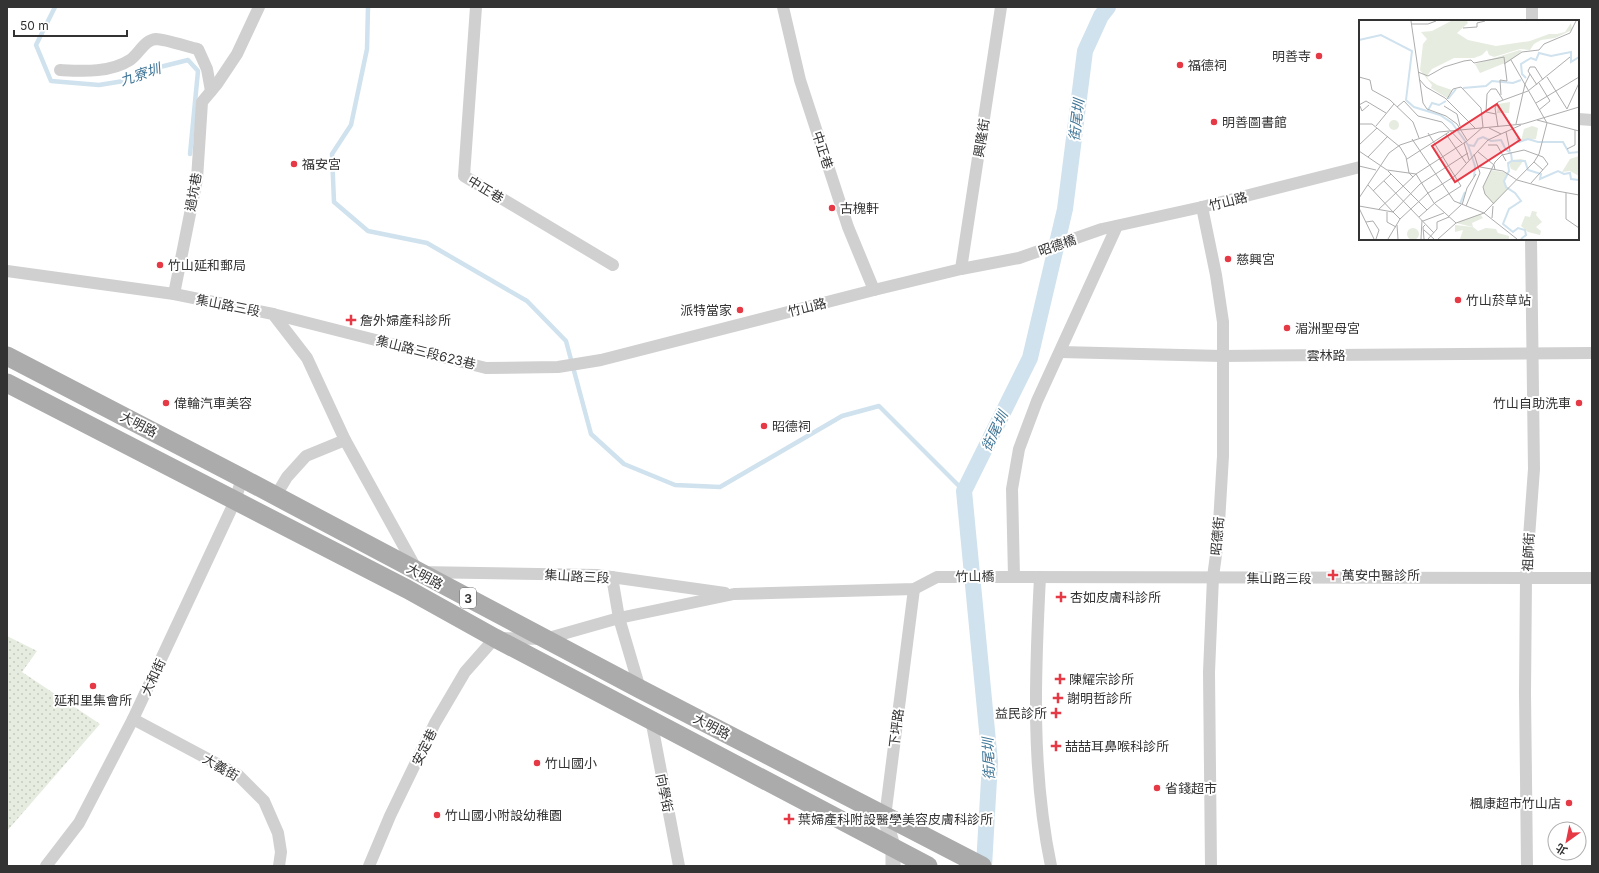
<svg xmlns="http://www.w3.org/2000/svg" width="1599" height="873" font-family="Inter,'Noto Sans TC',sans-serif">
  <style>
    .grass { fill: url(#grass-dots) }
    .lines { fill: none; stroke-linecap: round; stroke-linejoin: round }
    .stream { stroke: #cfe2ee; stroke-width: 4.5 }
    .canal { stroke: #cfe2ee; stroke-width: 16 }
    .minor { stroke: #d0d0d0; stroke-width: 12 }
    .tertiary { stroke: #d0d0d0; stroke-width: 15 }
    .primary { stroke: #ababab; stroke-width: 19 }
    .poi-dot { fill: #e63946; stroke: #fff; stroke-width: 1.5 }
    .labels { text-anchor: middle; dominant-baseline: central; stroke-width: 4; stroke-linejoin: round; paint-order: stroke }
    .shield { fill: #fff; stroke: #707070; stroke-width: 1 }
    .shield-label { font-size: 12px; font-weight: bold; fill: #333 }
    .poi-label { font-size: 13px; fill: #333; stroke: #fff; text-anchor: start }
    .street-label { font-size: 13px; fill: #333; stroke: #fff }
    .water-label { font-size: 14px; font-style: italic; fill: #3f7597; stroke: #fff }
    .inset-river { fill: none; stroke: #cfe2ee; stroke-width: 2 }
    .inset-road { fill: none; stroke: #adadad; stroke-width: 1 }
    .view { fill: #e63946; fill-opacity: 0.15; stroke: #e63946; stroke-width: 2 }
    .inset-edge { fill: none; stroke: #333; stroke-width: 2 }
  </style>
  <defs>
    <pattern id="grass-dots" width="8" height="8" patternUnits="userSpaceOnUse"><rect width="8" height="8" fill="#e6ecdf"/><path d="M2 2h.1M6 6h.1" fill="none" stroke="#c6cbc0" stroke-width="1.8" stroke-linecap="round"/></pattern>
  </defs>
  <rect width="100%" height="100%" fill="#fff"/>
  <polygon class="grass" points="7,636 37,651 22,672 100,724 7,831"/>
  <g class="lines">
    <g class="stream">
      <polyline points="55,7 36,45 51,81 99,85 136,79 156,68 188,60 198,71 190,154"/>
      <polyline points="368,7 367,49 351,125 332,154 334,202 368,231 427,243 527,301 566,341 591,434 624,464 675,485 720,487 842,416 879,406 964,491"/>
    </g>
    <polyline class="canal" points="984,866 990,762 964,491 1030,358 1065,209 1085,51 1101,16 1108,7"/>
    <g class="minor">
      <polyline points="476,7 464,176 613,265"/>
      <polyline points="783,7 800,80 848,227 874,290"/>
      <polyline points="1532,21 1532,7"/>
      <path d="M60 70C82 71 110 73 130 60 139 54 144 40 156 39 164 39 189 47 198 49L207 69 211 91"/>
      <polyline points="1578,119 1592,120"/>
      <polyline points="1202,207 1216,275 1223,322 1223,456 1218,540 1213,577 1209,672 1211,866"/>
      <polyline points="961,269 1001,7"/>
      <polyline points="7,271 174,294 273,314 307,358 345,440 418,572 597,575 725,593"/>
      <polyline points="174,294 197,179 202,102 217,84 237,54 259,7"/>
      <polyline points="273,314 486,368 558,367 601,360 874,290 961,269 1019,258 1102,229 1202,207 1360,167"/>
      <polyline points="1060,352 1222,356 1592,353"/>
      <polyline points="275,497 287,477 306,456 345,440"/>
      <polyline points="1014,576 1012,489 1019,449 1037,401 1117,226"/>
      <polyline points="612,577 619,618 640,689"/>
      <path d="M1040 577C1035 674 1031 770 1051 866"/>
      <polyline points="133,719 238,775 264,801 278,833 281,852 279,866"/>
      <polyline points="651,719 679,866"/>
      <polyline points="885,817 914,589"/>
      <polyline points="46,866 79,823 133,719 235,501 242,478"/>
      <polyline points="369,866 390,816 435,723 465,672 495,638 545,639 619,618 734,594 914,589 937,577 1592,578"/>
      <polyline points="1527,866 1525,693 1526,578 1534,469 1531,239"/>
    </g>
    <polyline class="tertiary" points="885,817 893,847 893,866"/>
    <g class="primary">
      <polyline points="7,356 242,478 640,689 982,866"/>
      <polyline points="7,383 407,589 495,638 928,866"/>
    </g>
  </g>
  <g class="poi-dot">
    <circle cx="1319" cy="56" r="4"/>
    <circle cx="1180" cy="65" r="4"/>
    <circle cx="1214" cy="122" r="4"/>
    <circle cx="294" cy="164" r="4"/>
    <circle cx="832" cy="208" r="4"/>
    <circle cx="1228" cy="259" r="4"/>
    <circle cx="160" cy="265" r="4"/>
    <circle cx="1458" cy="300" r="4"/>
    <circle cx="740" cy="310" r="4"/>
    <path d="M349 314h4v4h4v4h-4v4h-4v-4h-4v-4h4z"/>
    <circle cx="1287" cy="328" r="4"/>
    <circle cx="166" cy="403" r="4"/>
    <circle cx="1579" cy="403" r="4"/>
    <circle cx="764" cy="426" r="4"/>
    <path d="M1331 569h4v4h4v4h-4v4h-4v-4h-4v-4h4z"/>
    <path d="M1059 591h4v4h4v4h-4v4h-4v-4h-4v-4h4z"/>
    <path d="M1058 673h4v4h4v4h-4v4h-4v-4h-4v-4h4z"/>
    <circle cx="93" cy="686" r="4"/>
    <path d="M1056 692h4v4h4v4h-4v4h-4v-4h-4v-4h4z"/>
    <path d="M1054 707h4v4h4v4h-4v4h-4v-4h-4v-4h4z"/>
    <path d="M1054 740h4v4h4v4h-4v4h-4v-4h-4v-4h4z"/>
    <circle cx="537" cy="763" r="4"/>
    <circle cx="1157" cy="788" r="4"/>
    <circle cx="1569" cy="803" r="4"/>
    <circle cx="437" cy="815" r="4"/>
    <path d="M787 813h4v4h4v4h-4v4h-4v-4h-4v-4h4z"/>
  </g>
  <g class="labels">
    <rect class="shield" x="460" y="588" width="16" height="20" rx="3"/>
    <g class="shield-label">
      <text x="468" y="598">3</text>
    </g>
    <g class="poi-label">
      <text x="1311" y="56" text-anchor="end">明善寺</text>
      <text x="1188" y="65">福德祠</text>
      <text x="1222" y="122">明善圖書館</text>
      <text x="302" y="164">福安宮</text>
      <text x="840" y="208">古槐軒</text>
      <text x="1236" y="259">慈興宮</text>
      <text x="168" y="265">竹山延和郵局</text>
      <text x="1466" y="300">竹山菸草站</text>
      <text x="732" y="310" text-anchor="end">派特當家</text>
      <text x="360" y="320">詹外婦產科診所</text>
      <text x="1295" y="328">湄洲聖母宮</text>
      <text x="174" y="403">偉輪汽車美容</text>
      <text x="1571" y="403" text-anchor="end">竹山自助洗車</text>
      <text x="772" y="426">昭德祠</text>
      <text x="1342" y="575">萬安中醫診所</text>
      <text x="1070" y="597">杏如皮膚科診所</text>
      <text x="1069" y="679">陳耀宗診所</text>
      <text x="1067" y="698">謝明哲診所</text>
      <text x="93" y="700" text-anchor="middle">延和里集會所</text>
      <text x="1047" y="713" text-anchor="end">益民診所</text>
      <text x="1065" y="746">喆喆耳鼻喉科診所</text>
      <text x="545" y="763">竹山國小</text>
      <text x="1165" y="788">省錢超市</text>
      <text x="1561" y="803" text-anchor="end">楓康超市竹山店</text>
      <text x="445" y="815">竹山國小附設幼稚園</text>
      <text x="798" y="819">葉婦產科附設醫學美容皮膚科診所</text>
    </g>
    <g class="street-label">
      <text transform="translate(981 138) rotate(-81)">興隆街</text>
      <text transform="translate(823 150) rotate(72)">中正巷</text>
      <text transform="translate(486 189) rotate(31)">中正巷</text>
      <text transform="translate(193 192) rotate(-80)">過坑巷</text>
      <text transform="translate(1228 201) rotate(-14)">竹山路</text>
      <text transform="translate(1057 245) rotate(-19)">昭德橋</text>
      <text transform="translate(228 305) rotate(11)">集山路三段</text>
      <text transform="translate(807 307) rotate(-14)">竹山路</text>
      <text transform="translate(426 352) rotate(14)">集山路三段623巷</text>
      <text x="1326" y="355">雲林路</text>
      <text transform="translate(139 424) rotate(27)">大明路</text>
      <text transform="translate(1217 536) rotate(-85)">昭德街</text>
      <text transform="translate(1528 552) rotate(-87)">祖師街</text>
      <text transform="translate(425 576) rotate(28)">大明路</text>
      <text transform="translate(577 576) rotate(3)">集山路三段</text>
      <text transform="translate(975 576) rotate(-1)">竹山橋</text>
      <text x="1279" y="578">集山路三段</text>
      <text transform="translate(153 677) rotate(-65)">大和街</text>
      <text transform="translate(712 726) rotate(27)">大明路</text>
      <text transform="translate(896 728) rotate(-83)">下坪路</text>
      <text transform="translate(424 747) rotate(-64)">安定巷</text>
      <text transform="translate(221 767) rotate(30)">大義街</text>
      <text transform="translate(665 793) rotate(79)">向學街</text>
    </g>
    <g class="water-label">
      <text transform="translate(140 74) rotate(-18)">九寮圳</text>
      <text transform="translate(1076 120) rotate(-83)">街尾圳</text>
      <text transform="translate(994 431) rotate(-64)">街尾圳</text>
      <text transform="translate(988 759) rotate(-92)">街尾圳</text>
    </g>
  </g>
  <g transform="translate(1359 20)">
    <rect width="220" height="220" fill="#fff"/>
    <path d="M151 82 150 93H138L139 84ZM30 105a5 5 0 1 1 10 0a5 5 0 1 1-10 0ZM132 150 149 153 145 160 149 169 135 184 126 175 124 167ZM173 191 178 192 177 195 183 202 177 207 182 211 181 215 169 212 162 206 166 196 171 197ZM121 194 124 198 113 203 114 207 97 203Z" fill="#e6ecdf"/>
    <path d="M92 1H108L109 3 98 13 109 20 137 26 171 21 190 14H198L206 12 212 3 213 10 196 18 182 20 175 24 171 30 161 29 135 37 130 35 128 30 123 35 115 38H95L73 49 68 56 69 59 78 65 93 70 88 78 72 68 73 65 61 50 64 24 68 19 62 12 73 11ZM173 106 179 108 177 119 162 121 165 109ZM220 136V156L211 151 203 152 211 139ZM162 139 165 140 157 151 152 149 150 143 152 140Z" fill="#e6ecdf"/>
    <path d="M161 30 163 31 151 41 121 53 116 44ZM96 205 114 207 119 211 127 208 137 209 139 213 150 216V219H95H101L104 210 96 212Z" fill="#e6ecdf"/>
    <path d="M136 154 140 158 133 172 142 175 135 182 128 175 132 173 127 171 126 166 131 155ZM135 155 138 159 134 169 128 171 127 166 131 156ZM48 214a6 6 0 1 1 12 0a6 6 0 1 1-12 0Z" fill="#e6ecdf" fill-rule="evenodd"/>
    <path class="inset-river" d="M0 20 22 15 53 31 47 80 55 87 81 95 93 103 109 125 116 146 115 157M167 58 163 54 162 44 172 38 177 40 180 33 192 36 212 32V42L220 37M104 68 127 66 133 61 154 63 162 60M89 79 97 69M68 92 73 83 80 85 87 81M158 118 160 122 169 119 179 122H204L210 133 220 132M109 125 115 126 119 119 124 117 132 121 142 120 147 130 152 133 153 141 149 143 150 151 145 161 147 167 156 173 162 181 150 189 144 204 154 212 159 208 166 210 167 215 162 219M154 141H166L169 150 182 154 181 159 199 151 205 154 211 153 212 159 220 160M101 184 106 172"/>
    <path class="inset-road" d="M52 1 64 83 68 89 87 96 98 104 108 120M52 4H69L77 1M104 8 118 7V3L126 1M145 44 163 32 180 30 185 24 211 13 217 1M59 52 69 56 85 47 105 41 112 40 115 43 145 37 148 61 141 60 142 75M0 57 11 60 13 70 31 80 54 102 60 118M188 57 208 89M60 59 67 67 86 78 116 108M180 63 191 81 180 90M178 65 169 51 171 47H176L184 60M177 83 220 57M0 85 7 81 27 93M1 86 3 91 10 85M85 86 98 94 101 106M38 87 45 81 59 96 83 102 103 123M208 89 220 63M137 94 127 92 128 74 132 69H137L144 80M178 100 220 111M0 104H13L41 127 47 137 50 153 54 157M157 104 166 64 171 54M17 106 35 84M139 107 136 88 139 82 169 71 211 37M130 108 142 114 162 105M147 112 151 131M87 114 107 143M53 119 95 181 125 193 158 219M105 123 110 140M0 125 18 108M129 125H138L147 141M208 129 216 125V110M0 131 28 150 57 154 75 183 97 203M118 131 135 145 136 150M9 137 29 116M48 139 90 112M175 142 184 150M0 146 17 150M121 147 144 151 158 160 198 171 220 175M29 151 68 190M25 161 75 213M9 165 34 192 61 164 109 133M14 171 32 154M207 173V199L220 208M0 178 30 133 41 125 80 112 164 104 220 87M135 184 126 174 124 167 136 142 143 135 165 130 184 137 189 144 172 163M103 185 108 168 117 154M0 186 34 192 41 199M107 186 121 153 115 134M0 188 15 219M19 190 57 154 108 121 124 107 122 88 102 67 94 69 88 79M28 192V202L37 207M60 197 77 182 102 166 69 113M89 197 102 185M133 198 134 186M64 201 85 193M7 202 14 201 20 210 17 219M38 205 39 219M65 210 75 219M29 219 41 199 69 173 96 156 129 120 142 114M62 219 63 200M65 219 64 207 66 205M69 219 78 209V202L90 197M79 219 97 203 125 193 175 142 180 134 188 103 152 40"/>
    <path class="view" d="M138 84 161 120 96 162 73 126Z"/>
    <rect width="220" height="220" class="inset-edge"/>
  </g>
  <rect width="1599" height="873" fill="none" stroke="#333333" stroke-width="16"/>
  <g transform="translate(1567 841) rotate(213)"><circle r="19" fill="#ffffff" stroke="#adadad"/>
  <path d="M0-3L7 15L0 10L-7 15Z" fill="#e63946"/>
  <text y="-6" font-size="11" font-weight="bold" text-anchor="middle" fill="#333333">北</text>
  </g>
  <path d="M14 30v6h113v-6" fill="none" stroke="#333333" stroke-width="2"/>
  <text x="20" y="30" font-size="12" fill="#333333" stroke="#ffffff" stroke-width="3" paint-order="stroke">50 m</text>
</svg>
